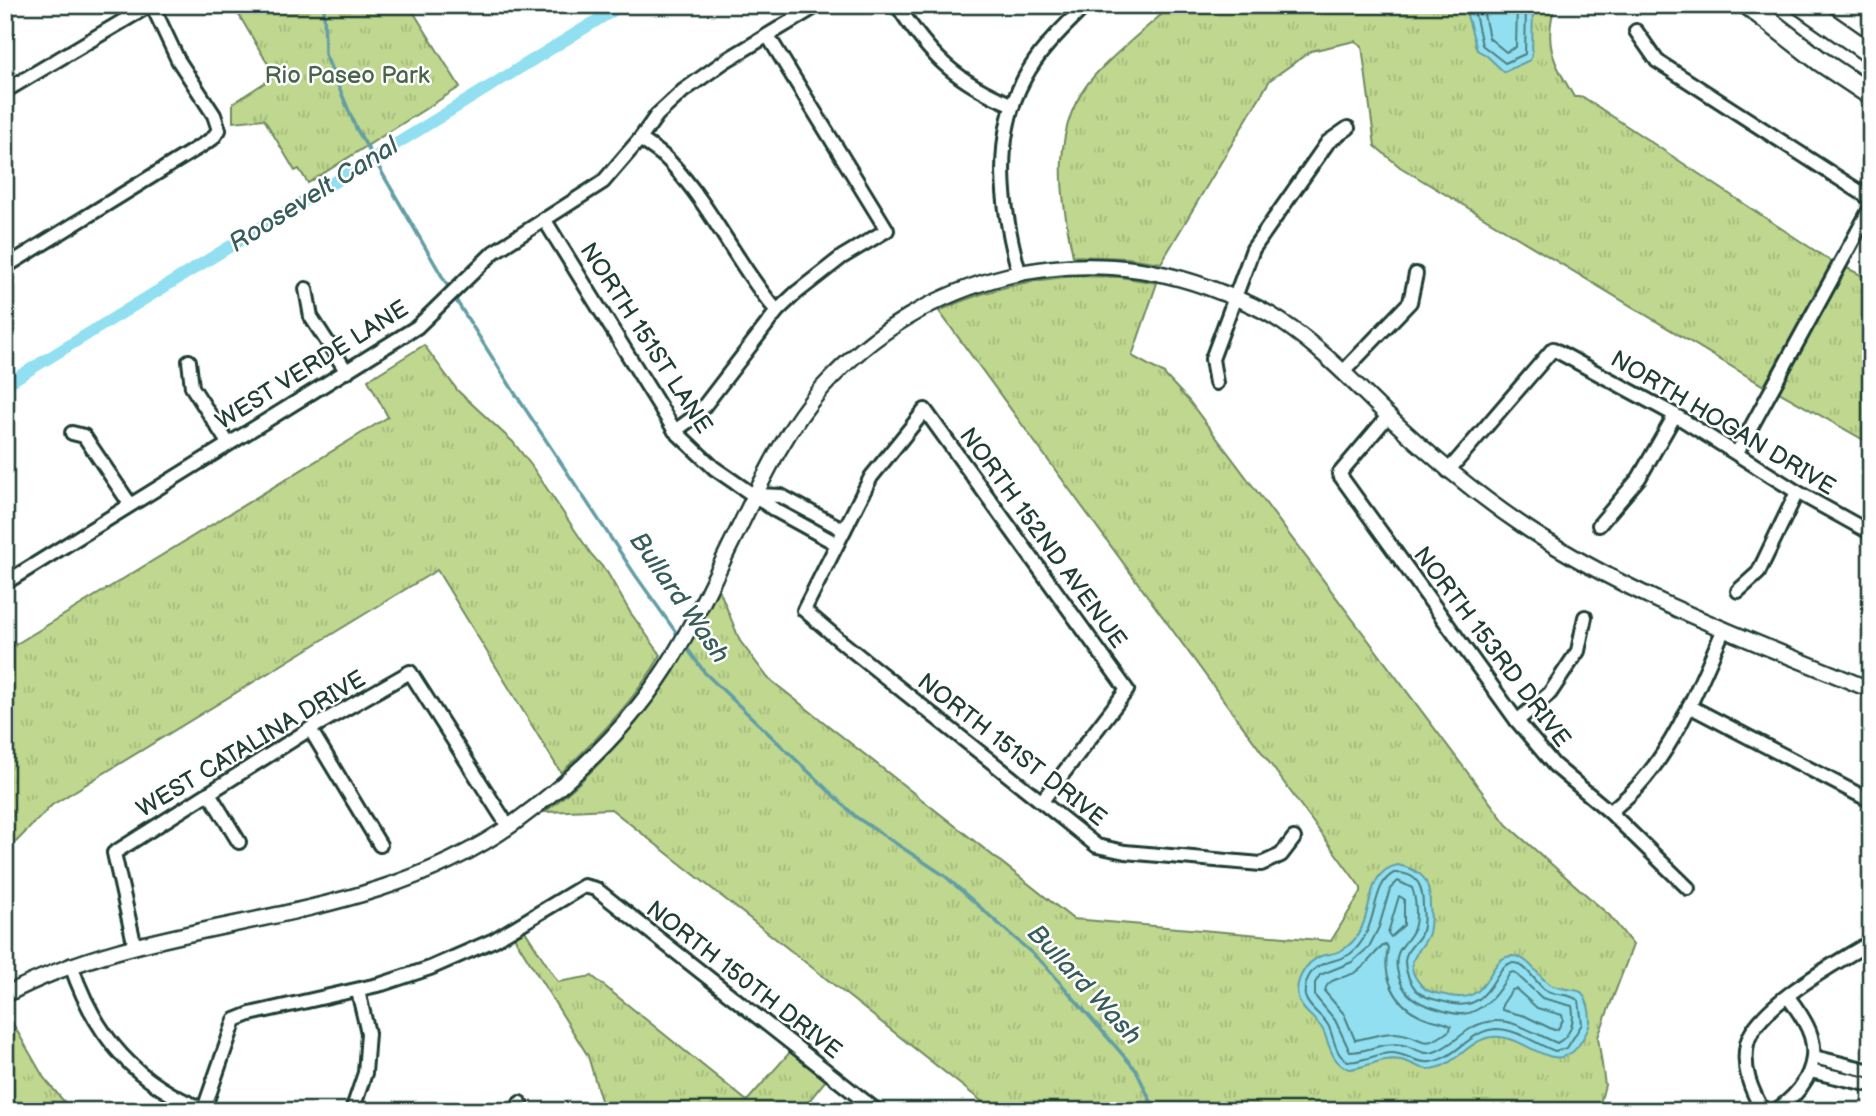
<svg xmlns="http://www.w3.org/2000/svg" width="1876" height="1116" viewBox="0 0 1876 1116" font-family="'Balsamiq Sans',sans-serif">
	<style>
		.grass { fill: url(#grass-tufts); stroke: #6f8a61; stroke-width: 2 }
		.water { fill: #91dff0; stroke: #639ea5; stroke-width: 2 }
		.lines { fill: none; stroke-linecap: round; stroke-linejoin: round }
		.shore { stroke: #4d7e7f; stroke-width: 2 }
		.stream { stroke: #639ea5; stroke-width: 3.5 }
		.canal { stroke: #91dff0; stroke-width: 12 }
		.minor-casing { stroke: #1f3d34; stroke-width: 18 }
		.tertiary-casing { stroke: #1f3d34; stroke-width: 19 }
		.primary-casing { stroke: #1f3d34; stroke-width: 24 }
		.minor { stroke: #fff; stroke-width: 12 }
		.tertiary { stroke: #fff; stroke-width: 14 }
		.primary { stroke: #fff; stroke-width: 19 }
		.labels { text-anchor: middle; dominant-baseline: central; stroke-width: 5; stroke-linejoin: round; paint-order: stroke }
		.park-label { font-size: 24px; fill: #47644a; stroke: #fff }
		.street-label { font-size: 24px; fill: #1f3d34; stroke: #fff }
		.water-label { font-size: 26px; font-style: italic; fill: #365d5a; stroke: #fff }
	</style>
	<defs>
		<pattern id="grass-tufts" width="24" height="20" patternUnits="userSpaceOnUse" patternTransform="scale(1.75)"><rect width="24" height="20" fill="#bfd78e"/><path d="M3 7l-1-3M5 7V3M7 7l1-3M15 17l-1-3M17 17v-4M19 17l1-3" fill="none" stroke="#a4b97b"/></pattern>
	</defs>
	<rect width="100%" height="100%" fill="#fff"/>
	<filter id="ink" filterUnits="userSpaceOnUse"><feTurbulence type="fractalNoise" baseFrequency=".0143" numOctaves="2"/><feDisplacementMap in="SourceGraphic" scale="14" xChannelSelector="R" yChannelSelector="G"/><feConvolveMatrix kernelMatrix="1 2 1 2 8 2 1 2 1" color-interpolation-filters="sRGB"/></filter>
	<g filter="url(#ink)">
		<g class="grass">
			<polygon points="233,5 409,5 460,87 308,183 299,169 295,171 264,119 233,122 233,103 275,76"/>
			<path d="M1172 5H1555C1543 46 1554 62 1574 97H1583L1832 262 1764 386 1400 167 1375 146 1362 46 1355 41 1311 51 1270 80 1161 263 1128 258 1073 256C1060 196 1049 125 1095 75 1118 50 1147 28 1172 5Z"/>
			<polygon points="1847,268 1871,280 1871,444 1779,392"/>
			<path d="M1075 276 1120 277 1157 283 1132 356 1163 373 1189 401 1507 825 1610 916 1633 945 1598 1037 1605 1085 1598 1111H994L611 809 545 812C627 747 671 681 719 589L740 641 768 678 1073 919 1331 941 1361 892V888L939 311C982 290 1027 280 1075 276Z"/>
			<path d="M424 345 458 391 513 442 531 465 591 554 607 572 630 612 661 655C635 700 599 738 561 773L437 570 52 805 5 853V651L388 417 368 380Z"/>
			<polygon points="525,931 558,982 592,976 747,1101 790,1052 826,1080 801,1111 670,1111 649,1106 649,1111 604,1111 588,1056 514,937"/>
			<polygon points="5,1010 44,1078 72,1111 5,1111"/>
		</g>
		<g class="water">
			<polygon points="1467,5 1533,5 1532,55 1530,60 1504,72 1486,55 1477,50 1467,15"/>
			<path d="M1398 865C1424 871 1430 880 1430 906 1431 915 1431 924 1429 933 1423 952 1399 960 1421 985 1428 993 1436 993 1445 995 1494 1008 1484 957 1512 956 1529 956 1537 976 1549 984 1558 990 1571 988 1581 992 1588 1000 1590 1011 1590 1022 1589 1030 1583 1039 1578 1046 1554 1078 1523 1032 1492 1037 1471 1039 1457 1063 1436 1068 1421 1072 1415 1063 1401 1060 1383 1056 1366 1068 1349 1069 1331 1063 1330 1045 1323 1030 1317 1019 1304 1013 1299 1001 1293 984 1304 963 1321 956 1328 954 1335 954 1342 950 1349 946 1356 939 1360 931 1373 909 1366 871 1398 865Z"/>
		</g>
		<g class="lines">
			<g class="shore">
				<polyline points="1473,5 1482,45 1505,63 1525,54 1526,5"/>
				<polyline points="1482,5 1489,38 1506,52 1516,47 1517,5"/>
				<path d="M1394 873C1419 872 1423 887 1423 908 1424 916 1424 926 1421 934 1416 944 1406 948 1405 961 1405 971 1410 983 1416 990 1425 999 1435 999 1445 1002 1493 1017 1492 964 1512 963 1525 962 1535 982 1544 989 1555 997 1569 992 1579 1001L1582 1024 1567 1048 1555 1051C1535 1044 1518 1029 1496 1029 1470 1030 1456 1059 1430 1062 1416 1064 1405 1052 1390 1053 1379 1053 1356 1064 1348 1061 1335 1057 1334 1036 1328 1025 1322 1015 1308 1008 1305 996 1304 990 1306 981 1309 976 1318 960 1336 963 1350 954 1380 932 1369 885 1394 873Z"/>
				<path d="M1398 881 1412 888C1416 898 1418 920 1413 931 1405 946 1394 949 1397 969 1401 996 1418 1004 1441 1010 1454 1014 1465 1017 1478 1009 1494 1000 1500 988 1510 973L1514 972 1542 998 1572 1006C1575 1021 1571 1036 1557 1043 1528 1031 1501 1009 1470 1029 1459 1036 1447 1048 1434 1052 1422 1056 1414 1047 1403 1045 1384 1041 1367 1052 1350 1052L1335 1020 1315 996V983L1320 975 1352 962 1369 947 1379 927 1390 889Z"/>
				<polygon points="1399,896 1404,899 1404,925 1391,937 1388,933"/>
				<path d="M1386 944 1388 948C1382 974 1393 1003 1419 1015 1429 1021 1441 1020 1451 1026L1450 1030C1419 1054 1425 1034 1394 1033 1381 1033 1368 1038 1355 1040L1344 1014 1325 992C1326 977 1345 979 1356 972 1368 965 1375 950 1386 944Z"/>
				<polygon points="1516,989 1537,1008 1562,1015 1563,1020 1558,1029 1554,1030 1525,1016 1502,1010 1502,1005 1512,990"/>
			</g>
			<g class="stream">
				<polyline points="324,5 325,54 356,128 450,290"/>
				<polyline points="454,297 516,395 636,576 680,638"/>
				<polyline points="684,644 705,673 856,817 945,876 1044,964 1136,1070 1151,1102"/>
			</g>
			<polyline class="canal" points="5,385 622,5"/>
			<g class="minor-casing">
				<g id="minor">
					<path d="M897 5C930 56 956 82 1013 105"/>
					<polyline points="1636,31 1657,61 1871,199"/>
					<polyline points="5,91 150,5"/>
					<path d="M640 139C650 146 662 153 670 162 712 207 737 265 777 311"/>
					<polyline points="544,219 675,431 714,468 775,510 837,544"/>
					<polyline points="5,267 212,139 219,130 214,115 178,60 152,5"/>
					<path d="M1019 272C1002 210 992 138 1024 79 1039 50 1064 27 1086 5"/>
					<polyline points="306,289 311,317 347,372"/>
					<polyline points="189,361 192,387 228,443"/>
					<polyline points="1343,372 1410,302 1416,274"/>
					<polyline points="1216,383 1212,359 1253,249 1328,142 1348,128"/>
					<polyline points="1388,416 1339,474 1517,721 1554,765 1610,812 1688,888"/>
					<polyline points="675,431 698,414 777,311 796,293 842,257 887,230 768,36"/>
					<polyline points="72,433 84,436 130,504"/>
					<polyline points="1737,453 1871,207"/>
					<polyline points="1448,471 1553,349 1675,415 1797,492 1871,533"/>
					<polyline points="756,495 781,496 844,530"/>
					<polyline points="1599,525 1639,478 1675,415"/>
					<polyline points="5,583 417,327 494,252 603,182 640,139 657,115 683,91 725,61 818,5"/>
					<polyline points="1738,591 1758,573 1797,492"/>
					<polyline points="1689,706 1871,801"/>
					<polyline points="1517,721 1550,693 1578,651 1585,617"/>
					<polyline points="310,729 380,845"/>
					<polyline points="209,793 239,842"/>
					<polyline points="1042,801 1127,690 925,410 871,477 804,610 844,644 1097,846 1125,852 1261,864 1281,855 1294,838"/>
					<path d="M1610 812C1619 804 1629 796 1638 786 1678 742 1700 682 1724 629"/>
					<polyline points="135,947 114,853 310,729 410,672 508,826"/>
					<path d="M71 965C95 1036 136 1085 208 1111"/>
					<polyline points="1814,1057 1871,1071"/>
					<polyline points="1810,1071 1871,1085"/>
					<polyline points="520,1103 524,1111"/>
					<polyline points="204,1109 235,1020 250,1014 382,984 430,968 494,940 584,886 596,889 877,1111"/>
					<polyline points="352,1111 365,1073 368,1033 358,991"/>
					<path d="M1763 1111C1751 1090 1742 1069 1747 1044 1755 1007 1839 961 1871 942"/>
					<path d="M1775 1111C1789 1102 1798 1093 1806 1079 1823 1047 1808 1023 1788 997"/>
				</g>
			</g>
			<g class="tertiary-casing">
				<path id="tertiary" d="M5 995C167 909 358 934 514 823 573 780 626 730 666 668 691 629 710 587 730 546 757 492 782 433 823 387 924 275 1079 235 1220 292 1242 300 1263 309 1282 322 1321 348 1352 381 1385 413 1430 456 1477 495 1528 529 1634 599 1755 641 1871 690"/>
			</g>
			<g class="primary-casing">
				<g id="primary">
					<polyline points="1748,5 1820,61 1871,95"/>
					<polyline points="1801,5 1871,54"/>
				</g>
			</g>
			<use href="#minor" class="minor"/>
			<use href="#tertiary" class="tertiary"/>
			<use href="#primary" class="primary"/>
		</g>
	</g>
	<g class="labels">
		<g class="park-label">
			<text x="347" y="75">Rio Paseo Park</text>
		</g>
		<g class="street-label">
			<text transform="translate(646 338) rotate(57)">NORTH 151ST LANE</text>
			<text transform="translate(312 365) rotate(-32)">WEST VERDE LANE</text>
			<text transform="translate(1723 423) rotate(31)">NORTH HOGAN DRIVE</text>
			<text transform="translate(1043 538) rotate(54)">NORTH 152ND AVENUE</text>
			<text transform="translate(1492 647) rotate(53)">NORTH 153RD DRIVE</text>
			<text transform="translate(251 744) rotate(-31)">WEST CATALINA DRIVE</text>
			<text transform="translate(1012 750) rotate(38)">NORTH 151ST DRIVE</text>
			<text transform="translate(744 980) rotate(38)">NORTH 150TH DRIVE</text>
		</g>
		<g class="water-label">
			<text transform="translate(314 195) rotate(-32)">Roosevelt Canal</text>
			<text transform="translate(679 598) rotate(55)">Bullard Wash</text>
			<text transform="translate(1084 985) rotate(47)">Bullard Wash</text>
		</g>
	</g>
	<rect width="1876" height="1116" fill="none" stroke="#fff" stroke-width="28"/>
	<rect x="14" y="14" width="1848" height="1088" fill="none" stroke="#1f3d34" stroke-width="2.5" filter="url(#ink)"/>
</svg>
